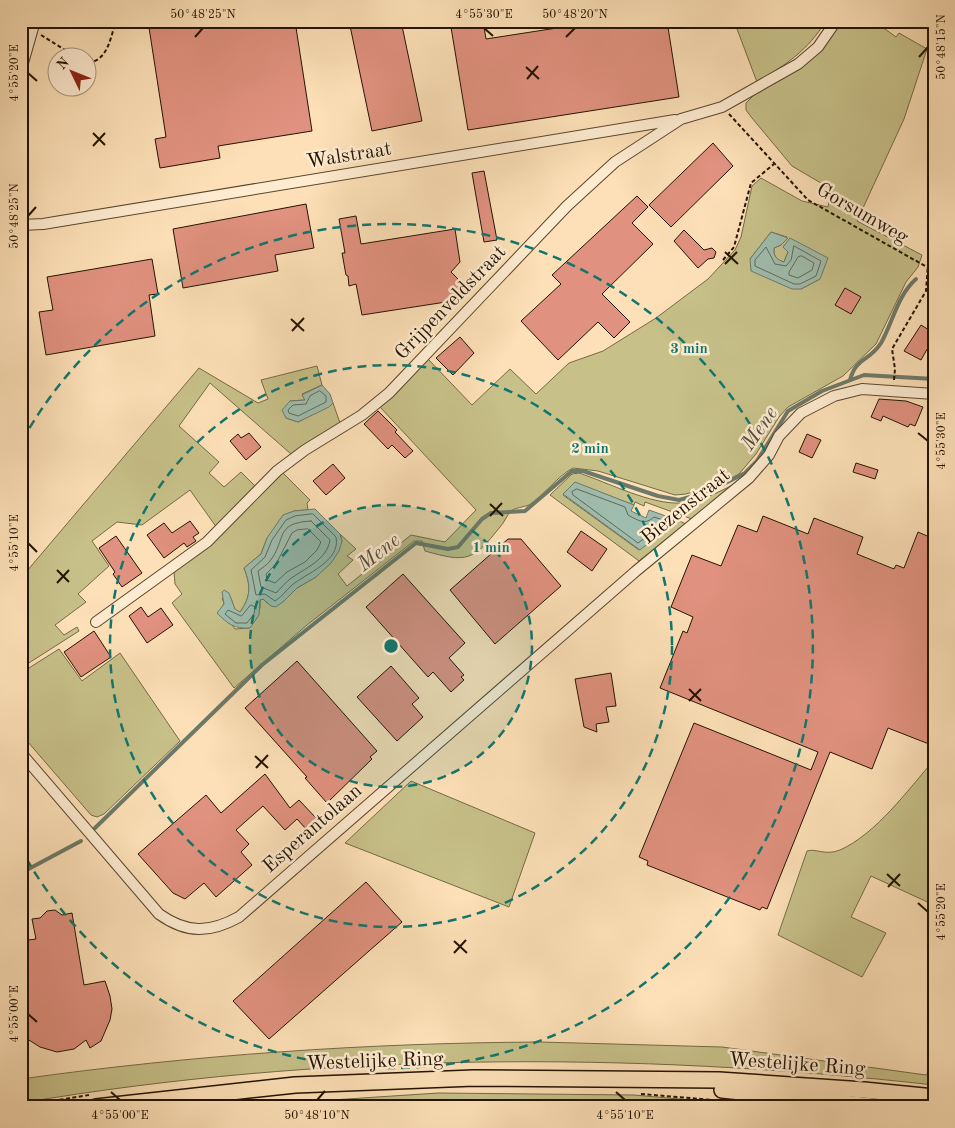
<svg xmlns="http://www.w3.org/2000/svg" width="955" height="1128" viewBox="0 0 955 1128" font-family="'Old Standard TT',serif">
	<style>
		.green { fill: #c7c089; stroke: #756a45; fill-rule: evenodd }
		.water { fill: #9fbdae; stroke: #6d7969 }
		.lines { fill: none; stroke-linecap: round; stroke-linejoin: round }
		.shore { stroke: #616858; stroke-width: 1 }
		.stream { stroke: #6d7969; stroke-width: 4 }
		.building { fill: #e0917f; stroke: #231301 }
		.minor-casing { stroke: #5a462e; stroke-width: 12 }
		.primary-casing { stroke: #231301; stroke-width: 18 }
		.path { stroke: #231301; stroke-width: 2; stroke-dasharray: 4 2.5; stroke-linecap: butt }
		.minor { stroke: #feebd0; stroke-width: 10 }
		.primary { stroke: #fde0b7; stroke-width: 15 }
		.ticks { fill: none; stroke: #231301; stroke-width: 2 }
		.ring { fill: none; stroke: #0f766e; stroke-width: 2.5; stroke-dasharray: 9 6 }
		.labels { text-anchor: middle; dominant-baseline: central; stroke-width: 5; stroke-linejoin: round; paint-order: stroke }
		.street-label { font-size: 20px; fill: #231301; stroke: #feebd0 }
		.water-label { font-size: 21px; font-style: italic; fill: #4e4e3e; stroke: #feebd0 }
		.centre { fill: #0f766e; stroke: #feebd0; stroke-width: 2.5 }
		.ring-label { font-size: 15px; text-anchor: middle; font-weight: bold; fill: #0f766e; stroke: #feebd0; stroke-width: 5; stroke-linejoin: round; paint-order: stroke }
		.neatline { fill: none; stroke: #231301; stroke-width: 2 }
		.ticks-label { font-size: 12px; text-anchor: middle; fill: #231301 }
	</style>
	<rect width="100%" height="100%" fill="#fde0b7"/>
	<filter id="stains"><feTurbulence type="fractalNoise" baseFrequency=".004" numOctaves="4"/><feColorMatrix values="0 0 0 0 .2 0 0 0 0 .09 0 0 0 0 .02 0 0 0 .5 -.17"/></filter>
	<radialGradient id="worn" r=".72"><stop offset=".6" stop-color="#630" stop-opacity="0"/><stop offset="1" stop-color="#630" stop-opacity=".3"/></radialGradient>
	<g class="green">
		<path d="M734 21H826C807 51 787 64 757 82Z"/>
		<path d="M841 21H874L896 37 899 33 927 49 904 119 857 221 922 255 918 267 906 282 876 344 843 376 788 407 779 417 756 454 739 474 724 482 686 494 675 495 598 471 573 468C556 477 545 495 529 505 524 507 514 508 511 511 507 515 504 523 500 527 473 561 467 563 425 551L422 541H414L307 625 234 688 172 603 182 594 175 584 174 572 210 544 283 473 310 500 307 503 308 510 294 511 267 538 261 554 244 568C251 586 251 597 240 612L235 610 231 598H222L224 603 221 610 235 629 249 628 260 608V600L263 599 267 603 284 601 297 588 316 577 342 541 340 534 356 549 347 556 353 560 338 574 347 586 411 535 445 542 476 510 380 407 428 359 472 405 510 369 536 394 569 363 603 351 656 318 708 279 735 250 741 237 752 186 761 178 802 201 828 207 831 189 792 166 752 118 746 110V103L755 94 816 55ZM771 232 787 237 781 245 774 248C773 256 777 260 784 262L788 252 820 279 801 289 750 259Z"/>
		<polygon points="317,366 322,385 302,394 305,400 290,401 286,418 298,422 333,403 340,423 291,454 210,383 179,426 219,462 209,473 224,487 241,472 256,487 217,528 190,490 142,525 117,522 92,541 109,566 78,594 86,602 55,625 64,635 77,627 79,631 21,668 21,578 199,368 258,403 268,399 261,380"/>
		<path d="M579 473C609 483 651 505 682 503 701 502 720 491 737 483L692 519 645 502 644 506 635 502 634 505 574 483 563 495 639 550 677 520 686 524 639 561 550 495 572 474Z"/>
		<polygon points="59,649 82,681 120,653 180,741 104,814 97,817 91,815 21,734 21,673"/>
		<path d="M934 760V905L871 876 851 917 886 933 862 977 778 935 807 851C816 848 825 856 840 850 876 834 908 790 934 760Z"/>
		<polygon points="411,781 535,833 509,907 345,843"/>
		<path d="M540 1042 722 1047 926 1075 934 1064V1085C631 1051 322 1052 21 1103V1079C193 1055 367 1043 540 1042Z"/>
		<polygon points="438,1093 634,1095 713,1102 712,1107 599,1101 511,1100 422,1100 226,1107"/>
	</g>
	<g class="water">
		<path d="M771 232 788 238 781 245 774 248C773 256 777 260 784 262L788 252 783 247 790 238 828 258 820 279 801 289H792L751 271 750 259Z"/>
		<polygon points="322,385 330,394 333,403 329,407 298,422 286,418 282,410 290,401 305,400 302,395"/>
		<polygon points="575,482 634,505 631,511 646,518 649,510 677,520 640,550 563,494"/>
		<path d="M315 509 340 534 342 541 339 551 331 563 316 577 297 588 284 601 276 607 271 606 263 599 260 600 259 615 250 628C234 629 228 624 217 613L224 604 222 592 224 590 229 593 235 609 240 612C251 597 251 585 244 568L261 554 267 538 283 515 294 511Z"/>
	</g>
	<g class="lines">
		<g class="shore">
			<polygon points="794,246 821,261 816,276 800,284 794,284 755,266 755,260 766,247 775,264 786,266 791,260"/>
			<polygon points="802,256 814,263 812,270 798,278 789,275 789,272 798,257"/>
			<polygon points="320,391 326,396 326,402 298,416 289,413 288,410 293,405 306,404 310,396"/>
			<path d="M577 489 625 507 628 515C639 521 645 525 654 517L663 520 664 524 638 543 573 495 572 492Z"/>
			<path d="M313 514 336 537C341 561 307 573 292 585 286 590 282 597 275 601L265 594 256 595 251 570 265 557 272 540 286 520 295 516Z"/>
			<path d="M311 521 330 540C327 560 305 568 290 579 285 583 281 588 276 593L261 587 258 571C262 568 267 565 270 561 287 539 274 523 311 521Z"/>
			<polygon points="308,529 321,542 317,550 305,562 287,572 275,583 267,580 266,574 276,564 292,533 297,530"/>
			<polygon points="251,605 255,607 254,614 247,623 236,623 225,614 228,610 241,616"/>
		</g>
		<g class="stream">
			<path d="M850 380C856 357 870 361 881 343 893 322 897 296 916 279"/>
			<polyline points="95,828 262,665 416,543 448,549 458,547 482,519 491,513 525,511 572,471 583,471 658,496 679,500 708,492 745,473 757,461 788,411 822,391 864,375 934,379"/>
			<polyline points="21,873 81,841"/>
		</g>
	</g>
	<g class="building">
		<polygon points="148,21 295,21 312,131 218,146 220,158 160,168 155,139 166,137"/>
		<polygon points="349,21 401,21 422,121 372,131"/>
		<polygon points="450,21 483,21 486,39 602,21 667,21 679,97 468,130"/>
		<polygon points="713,143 733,166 671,227 649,205"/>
		<polygon points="484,171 497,240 484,242 472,173"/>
		<polygon points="637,196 648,207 632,223 653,244 602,294 630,322 614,338 598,322 558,360 521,321 561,284 552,275"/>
		<polygon points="306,204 314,248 275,255 278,271 183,288 173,229"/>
		<polygon points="356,216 361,244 455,229 460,262 451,272 464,285 446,302 362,315 356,284 349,286 348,276 346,275 342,253 345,253 339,219"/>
		<polygon points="684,230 704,250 712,248 716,252 714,258 708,259 698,268 674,241"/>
		<polygon points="152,259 158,294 149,295 155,336 46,355 39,312 53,310 47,277"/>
		<polygon points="845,288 861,297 851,314 835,305"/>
		<polygon points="921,325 934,333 934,337 921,360 904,351"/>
		<polygon points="460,337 474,353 453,375 436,358"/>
		<polygon points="879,399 906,401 923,407 915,426 910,424 908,427 883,416 881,421 871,417"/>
		<polygon points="378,411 397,430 395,432 413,451 405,458 392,445 388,449 364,424"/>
		<polygon points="249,433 261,447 246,460 230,441 238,434 241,438"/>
		<polygon points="807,434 821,440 812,458 799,452"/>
		<polygon points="856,463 878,470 875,479 853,472"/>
		<polygon points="333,464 345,478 326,495 313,481"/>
		<polygon points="763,516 808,534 814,518 863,537 857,554 894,569 896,565 904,568 918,532 934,539 934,732 929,744 888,728 872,769 830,752 767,909 762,907 760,910 647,865 648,861 639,857 694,723 811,770 818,752 660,688 683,631 687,633 693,617 671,607 692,555 721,566 738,525 757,532"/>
		<polygon points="190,521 199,533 193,537 196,541 187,547 184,543 164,558 147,535 164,523 172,533"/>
		<polygon points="581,531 607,549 592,571 567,552"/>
		<polygon points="116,536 142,573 122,587 113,574 115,572 99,548"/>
		<polygon points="508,539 521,539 561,586 495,644 450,590"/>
		<polygon points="403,574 465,643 449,658 464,675 461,677 464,680 451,692 433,672 428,677 366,607"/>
		<polygon points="141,607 148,617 161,608 173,625 147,643 129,616"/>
		<polygon points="94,631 111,657 81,677 64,652"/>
		<polygon points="297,661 377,751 370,757 372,759 327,803 305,778 307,777 245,708"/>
		<polygon points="391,666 419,698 412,704 423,717 397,741 357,697"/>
		<polygon points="611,673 616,706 606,707 609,722 596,724 597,732 584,727 575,679"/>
		<polygon points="265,774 290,808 299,800 317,819 306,829 297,819 285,830 263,806 236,830 249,844 241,852 252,865 216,897 204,883 185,899 173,893 138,854 206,795 221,813"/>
		<polygon points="366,882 402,922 269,1039 233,1001"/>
		<polygon points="55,910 62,915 72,913 84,985 105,981 110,996 112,1009 110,1020 101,1041 90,1048 86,1040 74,1049 57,1052 40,1047 21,1035 21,941 36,939 32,919 40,918 47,911"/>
	</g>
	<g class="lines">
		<g class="minor-casing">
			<g id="minor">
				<polyline points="21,70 35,21"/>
				<polyline points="21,225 43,224 675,120"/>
				<polyline points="96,622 207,542 277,471 305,450 362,415 389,393 567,206 615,162 681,119 722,107 798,64 818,47 836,21"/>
				<path d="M21 753 159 914C187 934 210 933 239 917L636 571 749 478 769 455 779 436 801 413 834 396 862 389 934 394"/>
			</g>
		</g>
		<g class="primary-casing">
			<g id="primary">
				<polyline points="722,1090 881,1107"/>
				<polyline points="96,1107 295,1085 474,1078 719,1080 864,1090 934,1097"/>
			</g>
		</g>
		<g class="path">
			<polyline points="41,35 78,58"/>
			<path d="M88 63C108 60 110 39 116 21"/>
			<polyline points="729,114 808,200 934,271"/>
			<polyline points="723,260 734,247 751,183 774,164"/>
			<polyline points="894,380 895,369 892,349 926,291 929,250 934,238"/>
			<polyline points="641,1094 713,1100"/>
			<polyline points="21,1106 89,1095"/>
		</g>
		<use href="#minor" class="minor"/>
		<use href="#primary" class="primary"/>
	</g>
	<path class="ticks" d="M484 28 493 36M195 37 203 28M566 37 575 28M919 57 928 47M526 67 539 79M28 73 37 81M527 79 538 66M93 133 105 145M93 146 105 133M28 216 36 207M725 252 738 264M725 264 737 252M291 319 304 331M292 331 304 318M918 433 928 441M490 504 503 516M490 516 502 503M28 543 37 552M57 570 69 582M57 583 69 570M689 689 701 701M689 701 701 689M255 756 268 768M256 768 268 755M887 874 900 886M888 887 900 874M918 903 928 912M454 941 467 953M454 953 466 940M28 1014 37 1022M111 1092 120 1100M616 1092 625 1100M317 1100 325 1091"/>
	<circle cx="391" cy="646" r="141" fill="#0f766e" fill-opacity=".12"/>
	<g class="ring">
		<circle cx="391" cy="646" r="141"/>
		<circle cx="391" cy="646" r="281"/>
		<path d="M22 441A422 422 0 1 1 22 851"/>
	</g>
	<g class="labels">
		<g class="street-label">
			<text transform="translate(349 156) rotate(-9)">Walstraat</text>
			<text transform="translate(862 214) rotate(30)">Gorsumweg</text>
			<text transform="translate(451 303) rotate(-46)">Grijpenveldstraat</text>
			<text transform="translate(686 507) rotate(-39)">Biezenstraat</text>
			<text transform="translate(313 829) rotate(-41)">Esperantolaan</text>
			<text transform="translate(375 1062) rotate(-2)">Westelijke Ring</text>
			<text transform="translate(797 1065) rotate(4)">Westelijke Ring</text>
		</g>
		<g class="water-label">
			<text transform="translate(760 429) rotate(-55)">Mene</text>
			<text transform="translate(379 553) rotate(-38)">Mene</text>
		</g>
	</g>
	<circle cx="391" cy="646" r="8" class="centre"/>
	<g class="ring-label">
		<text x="689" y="353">3 min</text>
		<text x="590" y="453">2 min</text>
		<text x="491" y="552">1 min</text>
	</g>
	<rect width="955" height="1128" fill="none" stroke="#fde0b7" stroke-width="55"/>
	<g transform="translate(72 72) rotate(313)"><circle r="24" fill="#feebd0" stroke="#a6957d"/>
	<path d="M0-4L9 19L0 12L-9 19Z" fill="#8f2418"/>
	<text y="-8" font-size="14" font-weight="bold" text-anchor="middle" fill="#231301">N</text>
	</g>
	<rect x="28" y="28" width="900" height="1072" class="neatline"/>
	<g class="ticks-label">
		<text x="203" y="18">50°48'25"N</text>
		<text x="484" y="18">4°55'30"E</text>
		<text x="575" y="18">50°48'20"N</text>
		<text transform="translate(941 47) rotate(-90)" y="4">50°48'15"N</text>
		<text transform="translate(14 73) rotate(-90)" y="4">4°55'20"E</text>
		<text transform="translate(14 216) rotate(-90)" y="4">50°48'25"N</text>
		<text transform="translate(941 441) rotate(-90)" y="4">4°55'30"E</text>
		<text transform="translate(14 543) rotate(-90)" y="4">4°55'10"E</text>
		<text transform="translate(941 912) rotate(-90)" y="4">4°55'20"E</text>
		<text transform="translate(14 1014) rotate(-90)" y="4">4°55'00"E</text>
		<text x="120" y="1119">4°55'00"E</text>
		<text x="317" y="1119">50°48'10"N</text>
		<text x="625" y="1119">4°55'10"E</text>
	</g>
	<rect width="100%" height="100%" filter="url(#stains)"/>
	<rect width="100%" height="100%" fill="url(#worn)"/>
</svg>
